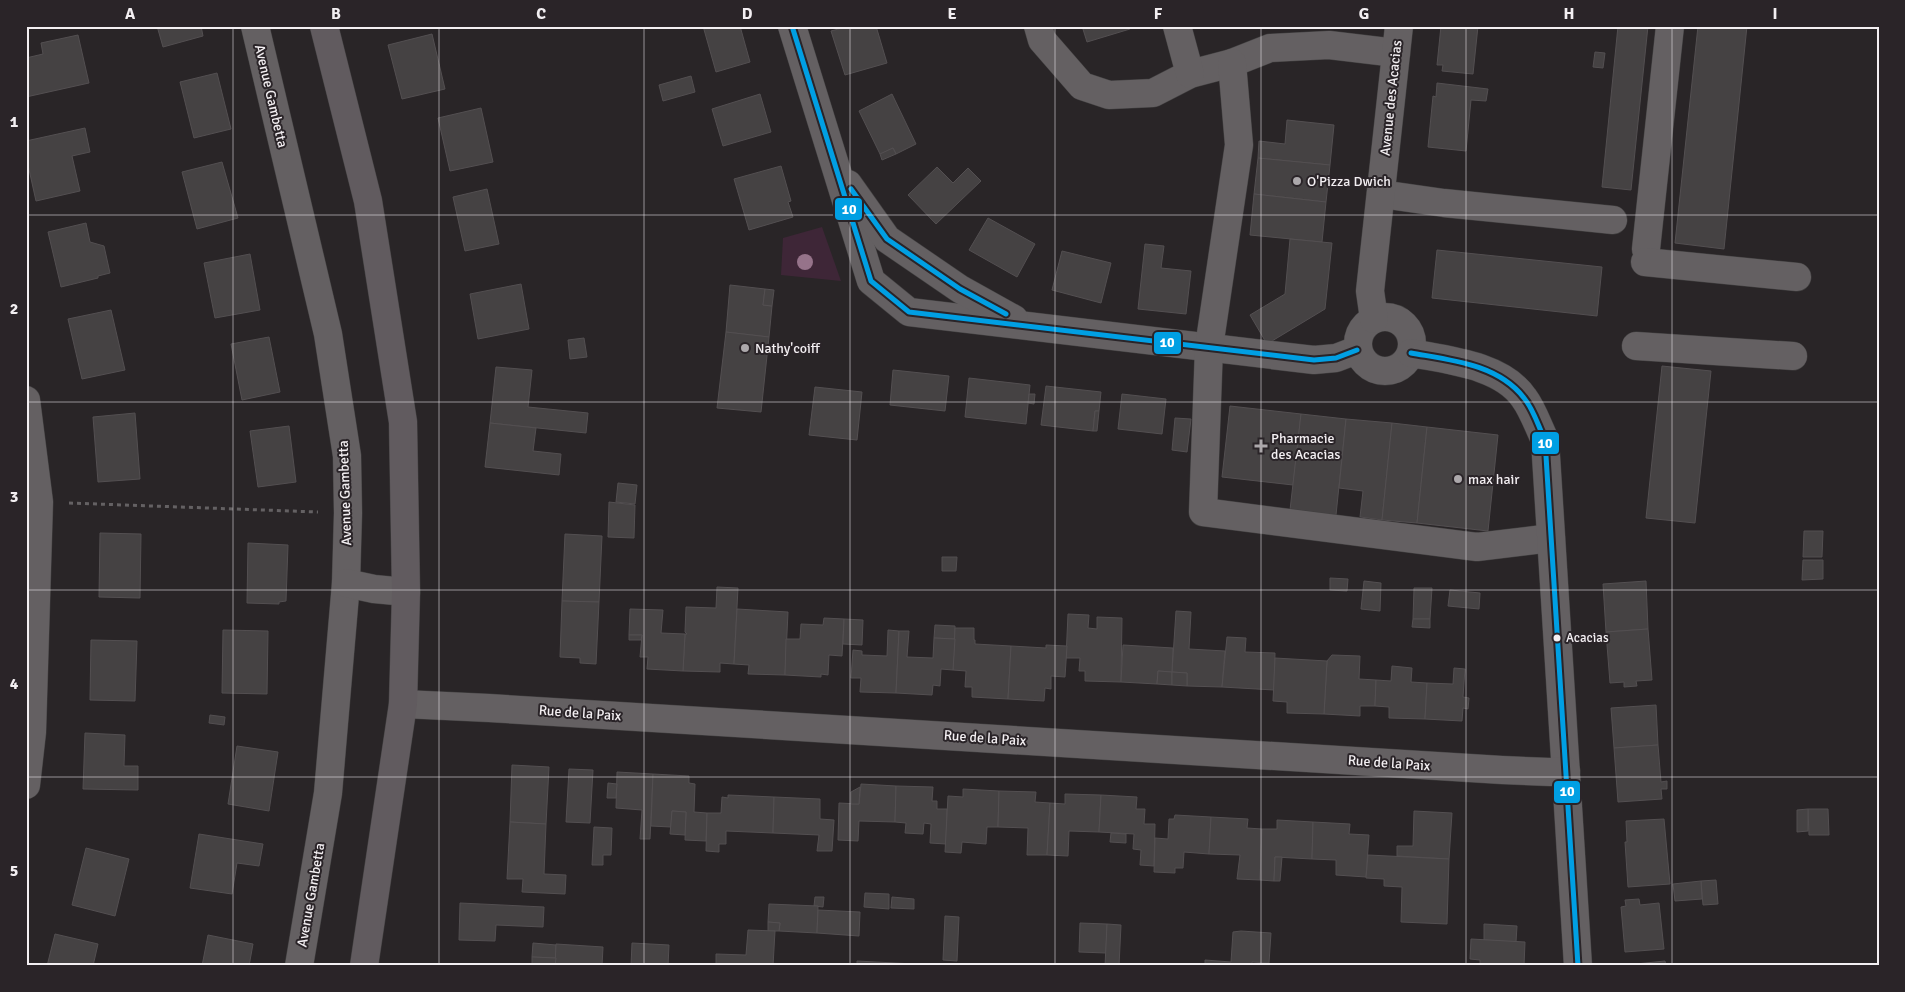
<svg xmlns="http://www.w3.org/2000/svg" width="1905" height="992" viewBox="0 0 1905 992" font-family="Signika,sans-serif">
	<style>
		.grass { fill: #3e2637 }
		.building { fill: #454243; stroke: #534f51 }
		.lines { fill: none; stroke-linecap: round; stroke-linejoin: round }
		.minor-casing { stroke: #424041; stroke-width: 29 }
		.major-casing { stroke: #424041; stroke-width: 29 }
		.path { stroke: #646163; stroke-width: 3; stroke-dasharray: 4 4; stroke-linecap: butt }
		.minor { stroke: #646062; stroke-width: 28 }
		.major { stroke: #615b5f; stroke-width: 28 }
		.bus-1-casing { stroke: #2a2428; stroke-width: 9 }
		.bus-1 { stroke: #009fe3; stroke-width: 5 }
		.tree { fill: #96738a }
		.grid { fill: none; stroke: #f3eff2; stroke-width: 1; stroke-opacity: 0.55 }
		.poi-dot { fill: #aca8ab; stroke: #2a2428; stroke-width: 2 }
		.bus-dot { fill: #f3eff2; stroke: #2a2428; stroke-width: 2 }
		.labels { text-anchor: middle; dominant-baseline: central; stroke-width: 4; stroke-linejoin: round; paint-order: stroke }
		.bus-label { font-size: 13px; fill: #f3eff2; stroke: #2a2428; text-anchor: start }
		.street-label { font-size: 14px; fill: #f3eff2; stroke: #2a2428 }
		.poi-label { font-size: 14px; fill: #f3eff2; stroke: #2a2428; text-anchor: start }
		.line-badge { stroke: #2a2428; stroke-width: 2 }
		.badge-label { font-size: 14px; text-anchor: middle; font-weight: bold; fill: #fff }
		.neatline { fill: none; stroke: #f3eff2; stroke-width: 2 }
		.grid-label { font-size: 16px; text-anchor: middle; font-weight: bold; fill: #f3eff2 }
	</style>
	<rect width="100%" height="100%" fill="#292527"/>
	<polygon class="grass" points="822,227 841,281 781,275 783,238"/>
	<g class="building">
		<polygon points="157,26 201,26 203,36 163,47"/>
		<polygon points="703,26 740,26 750,62 716,72"/>
		<polygon points="849,26 876,26 887,63 845,75 831,31"/>
		<polygon points="1082,26 1129,26 1130,29 1087,42"/>
		<polygon points="1441,26 1478,26 1473,74 1442,71 1443,65 1437,65"/>
		<polygon points="1618,26 1648,26 1631,190 1602,187"/>
		<polygon points="1698,26 1747,26 1724,249 1675,243"/>
		<polygon points="432,34 445,89 402,99 388,45"/>
		<polygon points="78,35 89,83 26,97 26,58 43,54 41,43"/>
		<polygon points="1595,52 1605,53 1603,68 1593,67"/>
		<polygon points="217,73 231,129 194,138 180,82"/>
		<polygon points="691,76 695,92 663,101 659,85"/>
		<polygon points="1437,83 1488,89 1486,101 1471,100 1466,151 1428,147 1433,96 1436,97"/>
		<polygon points="760,94 771,132 723,146 712,109"/>
		<polygon points="892,94 916,144 896,154 893,148 880,154 859,111"/>
		<polygon points="481,108 493,162 450,171 438,118"/>
		<polygon points="1287,120 1334,125 1330,165 1258,158 1259,141 1285,144"/>
		<polygon points="85,128 90,152 72,156 80,191 36,201 26,156 26,141"/>
		<polygon points="893,148 896,154 882,160 880,154"/>
		<polygon points="1258,158 1330,165 1326,202 1254,194"/>
		<polygon points="222,162 238,218 197,229 182,172"/>
		<polygon points="781,166 791,201 788,202 793,217 749,230 734,179"/>
		<polygon points="937,167 953,183 968,168 981,181 936,224 908,195"/>
		<polygon points="487,189 499,244 465,251 453,197"/>
		<polygon points="1254,194 1326,202 1322,242 1250,235"/>
		<polygon points="988,218 1035,244 1017,277 969,250"/>
		<polygon points="86,223 90,242 104,246 110,273 98,276 98,278 61,287 48,232"/>
		<polygon points="1290,239 1332,243 1325,309 1267,344 1250,315 1285,294"/>
		<polygon points="1145,244 1164,246 1161,268 1191,271 1186,314 1138,309"/>
		<polygon points="1437,250 1602,267 1597,316 1432,298"/>
		<polygon points="1062,251 1111,263 1101,303 1052,290"/>
		<polygon points="250,254 260,310 215,318 204,263"/>
		<polygon points="521,284 529,329 478,339 470,294"/>
		<polygon points="730,285 765,289 763,305 772,306 769,337 726,332"/>
		<polygon points="765,289 774,290 772,306 763,305"/>
		<polygon points="111,310 125,370 82,379 68,319"/>
		<polygon points="726,332 769,337 761,412 717,408"/>
		<polygon points="269,337 280,392 242,400 231,344"/>
		<polygon points="584,338 587,357 570,359 568,340"/>
		<polygon points="1662,366 1711,371 1695,523 1646,518"/>
		<polygon points="496,367 532,370 528,407 588,413 586,433 490,423"/>
		<polygon points="893,370 949,376 945,411 890,405"/>
		<polygon points="969,378 1030,385 1026,424 965,417"/>
		<polygon points="1046,386 1101,392 1099,411 1095,411 1093,431 1041,425"/>
		<polygon points="815,387 862,392 857,440 809,435"/>
		<polygon points="1029,394 1035,394 1034,404 1028,403"/>
		<polygon points="1122,394 1166,399 1162,434 1118,429"/>
		<polygon points="1230,406 1301,414 1293,485 1222,477"/>
		<polygon points="1095,411 1099,411 1097,431 1093,431"/>
		<polygon points="135,413 140,479 98,482 93,417"/>
		<polygon points="1301,414 1346,419 1336,515 1290,510"/>
		<polygon points="1175,418 1191,419 1187,452 1172,450"/>
		<polygon points="1346,419 1392,423 1382,520 1360,517 1363,491 1339,488"/>
		<polygon points="490,423 536,428 533,451 561,454 559,475 485,467"/>
		<polygon points="1392,423 1427,427 1417,523 1382,520"/>
		<polygon points="289,426 296,482 258,487 250,431"/>
		<polygon points="1427,427 1498,435 1488,531 1417,523"/>
		<polygon points="618,483 637,485 635,504 616,502"/>
		<polygon points="609,502 635,505 634,538 608,537"/>
		<polygon points="1804,531 1823,531 1822,557 1803,557"/>
		<polygon points="100,533 141,534 140,598 99,597"/>
		<polygon points="565,534 602,536 599,602 562,601"/>
		<polygon points="248,543 288,545 286,601 279,602 279,604 247,603"/>
		<polygon points="942,557 957,557 956,571 942,571"/>
		<polygon points="1803,560 1823,560 1823,579 1802,580"/>
		<polygon points="1330,578 1348,579 1347,591 1330,590"/>
		<polygon points="1364,581 1381,583 1380,611 1361,609"/>
		<polygon points="1646,581 1648,629 1606,632 1603,584"/>
		<polygon points="717,587 738,588 734,664 720,663 720,672 683,671 685,634 687,634 685,632 686,607 716,608"/>
		<polygon points="1414,588 1432,588 1430,619 1413,619"/>
		<polygon points="1450,590 1480,593 1479,609 1448,606"/>
		<polygon points="562,601 599,602 596,664 580,663 580,658 560,657"/>
		<polygon points="630,609 663,610 661,633 685,634 683,671 647,669 648,657 640,657 642,635 629,635"/>
		<polygon points="737,609 788,612 785,675 748,674 749,665 734,664"/>
		<polygon points="1176,611 1191,612 1189,649 1225,651 1222,687 1187,686 1187,673 1172,672"/>
		<polygon points="1068,614 1089,615 1088,628 1097,629 1097,617 1122,618 1121,682 1085,681 1085,671 1079,671 1080,658 1066,658"/>
		<polygon points="824,618 844,619 842,656 829,655 828,675 821,674 821,677 785,675 786,639 800,639 801,624 823,625"/>
		<polygon points="844,619 863,620 862,645 843,644"/>
		<polygon points="1413,619 1430,619 1430,628 1412,627"/>
		<polygon points="935,625 955,626 955,639 934,638"/>
		<polygon points="955,628 974,628 974,640 975,640 975,644 1011,646 1008,699 972,697 972,687 965,687 966,671 953,670"/>
		<polygon points="1648,629 1652,680 1636,681 1637,686 1624,687 1624,682 1610,683 1606,632"/>
		<polygon points="223,630 268,631 267,694 222,693"/>
		<polygon points="888,630 899,631 896,693 860,692 861,678 851,678 853,650 862,651 862,655 887,656"/>
		<polygon points="899,631 909,631 907,657 933,658 934,638 955,639 953,670 941,669 940,686 933,685 932,695 896,693"/>
		<polygon points="629,635 642,635 641,640 629,640"/>
		<polygon points="1227,637 1246,638 1245,652 1275,653 1274,690 1222,687"/>
		<polygon points="91,640 137,641 135,701 90,700"/>
		<polygon points="1046,645 1067,646 1065,677 1051,676 1051,689 1045,688 1044,701 1008,699 1011,646 1046,648"/>
		<polygon points="1123,645 1173,648 1172,672 1158,671 1157,684 1121,682"/>
		<polygon points="1332,655 1360,656 1359,679 1376,680 1375,706 1360,706 1360,716 1324,714 1327,661"/>
		<polygon points="1275,658 1327,661 1324,714 1287,713 1287,702 1273,701"/>
		<polygon points="1392,666 1412,668 1411,682 1427,683 1425,719 1389,718 1389,707 1375,706 1376,680 1391,681"/>
		<polygon points="1454,668 1465,669 1463,697 1469,698 1468,709 1463,708 1462,721 1425,719 1427,683 1453,684"/>
		<polygon points="1158,671 1172,672 1172,685 1157,684"/>
		<polygon points="1172,672 1187,673 1187,686 1172,685"/>
		<polygon points="1656,705 1658,745 1614,748 1611,708"/>
		<polygon points="210,715 225,717 224,725 209,723"/>
		<polygon points="85,733 125,735 124,766 138,766 138,790 83,789"/>
		<polygon points="1658,745 1661,782 1667,781 1667,789 1661,789 1662,799 1618,802 1614,748"/>
		<polygon points="237,746 278,752 269,811 228,804"/>
		<polygon points="512,765 549,767 546,824 510,822"/>
		<polygon points="569,769 593,770 590,823 566,822"/>
		<polygon points="617,772 653,774 650,839 640,839 642,810 616,808"/>
		<polygon points="653,774 689,776 689,783 695,784 694,812 707,813 706,841 685,840 686,812 672,811 671,827 651,826"/>
		<polygon points="608,783 617,784 616,798 607,798"/>
		<polygon points="861,784 896,786 895,822 859,821 858,841 838,840 839,803 859,804"/>
		<polygon points="896,786 933,787 932,801 937,801 937,809 947,809 946,844 930,843 931,824 924,823 923,834 905,833 906,823 895,822"/>
		<polygon points="860,787 859,804 851,804 851,792"/>
		<polygon points="963,789 999,791 998,827 987,827 986,844 962,842 961,853 945,852 948,796 963,797"/>
		<polygon points="999,791 1036,792 1035,802 1050,803 1047,855 1027,855 1028,828 998,827"/>
		<polygon points="1065,794 1101,795 1099,832 1069,831 1068,856 1047,855 1050,803 1065,804"/>
		<polygon points="728,795 774,797 773,833 726,831 726,844 719,844 719,852 706,851 707,813 721,813 722,797 728,798"/>
		<polygon points="1101,795 1137,797 1136,809 1145,809 1144,824 1155,824 1154,866 1140,865 1141,850 1133,849 1134,834 1099,832"/>
		<polygon points="774,797 820,799 820,819 834,820 832,851 817,851 819,835 773,833"/>
		<polygon points="1808,809 1828,809 1829,835 1809,835"/>
		<polygon points="1808,809 1808,831 1797,832 1797,810"/>
		<polygon points="672,811 686,812 685,835 670,834"/>
		<polygon points="1414,811 1452,813 1449,859 1397,856 1397,846 1413,846"/>
		<polygon points="1175,815 1211,817 1209,854 1184,852 1183,868 1175,868 1175,873 1154,872 1155,838 1168,839 1169,819 1174,819"/>
		<polygon points="1211,817 1248,819 1247,828 1262,829 1260,880 1237,879 1240,855 1209,854"/>
		<polygon points="1664,819 1670,884 1628,887 1625,842 1627,842 1626,821"/>
		<polygon points="1277,820 1313,822 1312,859 1275,857 1274,881 1260,880 1262,829 1277,829"/>
		<polygon points="510,822 546,824 544,874 566,875 565,894 522,892 523,879 507,879"/>
		<polygon points="1313,822 1350,824 1349,834 1369,835 1366,877 1336,875 1336,860 1312,859"/>
		<polygon points="594,827 612,828 611,855 603,855 603,865 592,865"/>
		<polygon points="1111,833 1126,834 1126,843 1110,842"/>
		<polygon points="199,834 263,844 259,866 237,863 232,894 190,888"/>
		<polygon points="86,848 129,859 115,916 72,905"/>
		<polygon points="1368,855 1449,859 1447,924 1401,922 1402,887 1384,886 1384,879 1366,878"/>
		<polygon points="1275,857 1282,857 1280,881 1274,881"/>
		<polygon points="1716,880 1718,904 1703,905 1701,881"/>
		<polygon points="1701,881 1702,899 1675,901 1673,884"/>
		<polygon points="865,893 889,894 889,909 864,907"/>
		<polygon points="815,897 824,897 823,907 814,906"/>
		<polygon points="892,897 914,899 914,909 891,908"/>
		<polygon points="1639,899 1640,905 1659,903 1664,949 1625,952 1621,907 1626,906 1625,900"/>
		<polygon points="460,903 544,907 543,927 496,925 495,941 459,940"/>
		<polygon points="769,904 818,906 817,933 779,931 780,923 768,922"/>
		<polygon points="818,910 860,912 859,936 817,933"/>
		<polygon points="945,916 959,917 957,961 943,960"/>
		<polygon points="768,922 780,923 779,931 768,931"/>
		<polygon points="1080,923 1107,924 1106,953 1079,952"/>
		<polygon points="1107,924 1121,925 1119,966 1105,966"/>
		<polygon points="1484,924 1517,926 1516,942 1484,940"/>
		<polygon points="748,930 775,931 773,966 716,966 716,954 746,955"/>
		<polygon points="1241,931 1271,933 1269,963 1252,962 1252,966 1205,966 1205,960 1231,962 1233,932"/>
		<polygon points="55,934 98,944 93,966 47,966"/>
		<polygon points="208,935 253,944 249,966 202,966"/>
		<polygon points="1471,939 1525,942 1524,966 1480,966 1480,960 1470,959"/>
		<polygon points="533,943 556,945 556,958 532,957"/>
		<polygon points="632,943 669,945 668,966 631,966"/>
		<polygon points="556,944 603,947 602,966 555,966"/>
		<polygon points="532,957 556,958 555,966 532,966"/>
		<polygon points="857,961 914,964 914,966 857,966"/>
		<polygon points="1665,961 1666,966 1626,966 1626,965"/>
	</g>
	<g class="lines">
		<g class="minor-casing">
			<g id="minor">
				<polyline points="255,26 328,334 347,456 348,513 346,583 328,793 299,966"/>
				<polyline points="792,26 871,281 909,312 1314,360 1336,358 1357,350"/>
				<polyline points="1038,26 1042,40 1082,86 1109,95 1153,93 1190,74 1232,63 1270,48 1329,45 1396,53"/>
				<polyline points="1177,26 1190,74"/>
				<polyline points="1232,63 1239,145 1209,347 1203,512 1477,547 1551,538"/>
				<polyline points="848,184 887,239 960,289 1014,319"/>
				<polyline points="1381,194 1444,203 1613,220"/>
				<polyline points="1646,249 1670,26"/>
				<polyline points="1645,262 1797,277"/>
				<circle cx="1385" cy="344" r="27"/>
				<polyline points="1374,319 1370,291 1399,26"/>
				<polyline points="1636,346 1793,356"/>
				<path d="M1411 353C1447 360 1502 365 1524 398 1533 410 1538 426 1545 440L1578 966"/>
				<polyline points="26,400 39,502 32,732 26,785"/>
				<polyline points="346,583 374,589 406,592"/>
				<polyline points="403,704 489,708 1502,770 1550,772 1566,771"/>
			</g>
		</g>
		<g class="major-casing">
			<polyline id="major" points="324,26 368,201 403,422 406,592 403,704 364,966"/>
		</g>
		<polyline class="path" points="69,503 318,512"/>
		<use href="#minor" class="minor"/>
		<use href="#major" class="major"/>
		<g class="bus-1-casing">
			<g id="bus-1">
				<polyline points="792,26 871,281 909,312 1314,360 1336,358 1357,350"/>
				<polyline points="851,189 887,239 960,289 1006,314"/>
				<path d="M1411 353C1450 360 1498 364 1524 398 1534 410 1538 426 1545 440L1578 966"/>
			</g>
		</g>
		<use href="#bus-1" class="bus-1"/>
	</g>
	<circle class="tree" cx="805" cy="262" r="8"/>
	<path class="grid" d="M233 26V966M439 26V966M644 26V966M850 26V966M1055 26V966M1261 26V966M1466 26V966M1672 26V966M26 215H1879M26 402H1879M26 590H1879M26 777H1879"/>
	<g class="poi-dot">
		<circle cx="1297" cy="181" r="5"/>
		<circle cx="745" cy="348" r="5"/>
		<path d="M1258.5 438.5h5v5h5v5h-5v5h-5v-5h-5v-5h5z"/>
		<circle cx="1458" cy="479" r="5"/>
	</g>
	<circle class="bus-dot" cx="1557" cy="638" r="4.5"/>
	<g class="labels">
		<g class="bus-label">
			<text x="1566" y="638">Acacias</text>
		</g>
		<g class="street-label">
			<text transform="translate(271 96) rotate(77)">Avenue Gambetta</text>
			<text transform="translate(1391 98) rotate(-84)">Avenue des Acacias</text>
			<text transform="translate(345 493) rotate(-92)">Avenue Gambetta</text>
			<text transform="translate(580 713) rotate(4)">Rue de la Paix</text>
			<text transform="translate(985 738) rotate(4)">Rue de la Paix</text>
			<text transform="translate(1389 763) rotate(4)">Rue de la Paix</text>
			<text transform="translate(311 895) rotate(-80)">Avenue Gambetta</text>
		</g>
		<g class="poi-label">
			<text x="1307" y="181">O'Pizza Dwich</text>
			<text x="755" y="348">Nathy'coiff</text>
			<text x="1271" y="438">Pharmacie<tspan x="1271" dy="16">des Acacias</tspan></text>
			<text x="1468" y="479">max hair</text>
		</g>
	</g>
	<g class="line-badge">
		<rect x="834" y="197" width="29" height="24" rx="5" fill="#009fe3"/>
		<rect x="1153" y="331" width="29" height="24" rx="5" fill="#009fe3"/>
		<rect x="1531" y="431" width="29" height="24" rx="5" fill="#009fe3"/>
		<rect x="1553" y="780" width="28" height="24" rx="5" fill="#009fe3"/>
	</g>
	<g class="badge-label">
		<text x="849" y="214">10</text>
		<text x="1167" y="347">10</text>
		<text x="1545" y="448">10</text>
		<text x="1567" y="796">10</text>
	</g>
	<rect width="1905" height="992" fill="none" stroke="#2a2428" stroke-width="55"/>
	<rect x="28" y="28" width="1850" height="936" class="neatline"/>
	<g class="grid-label">
		<text x="130" y="19">A</text>
		<text x="336" y="19">B</text>
		<text x="541" y="19">C</text>
		<text x="747" y="19">D</text>
		<text x="952" y="19">E</text>
		<text x="1158" y="19">F</text>
		<text x="1364" y="19">G</text>
		<text x="1569" y="19">H</text>
		<text x="1775" y="19">I</text>
		<text x="14" y="127">1</text>
		<text x="14" y="314">2</text>
		<text x="14" y="502">3</text>
		<text x="14" y="689">4</text>
		<text x="14" y="876">5</text>
	</g>
</svg>
